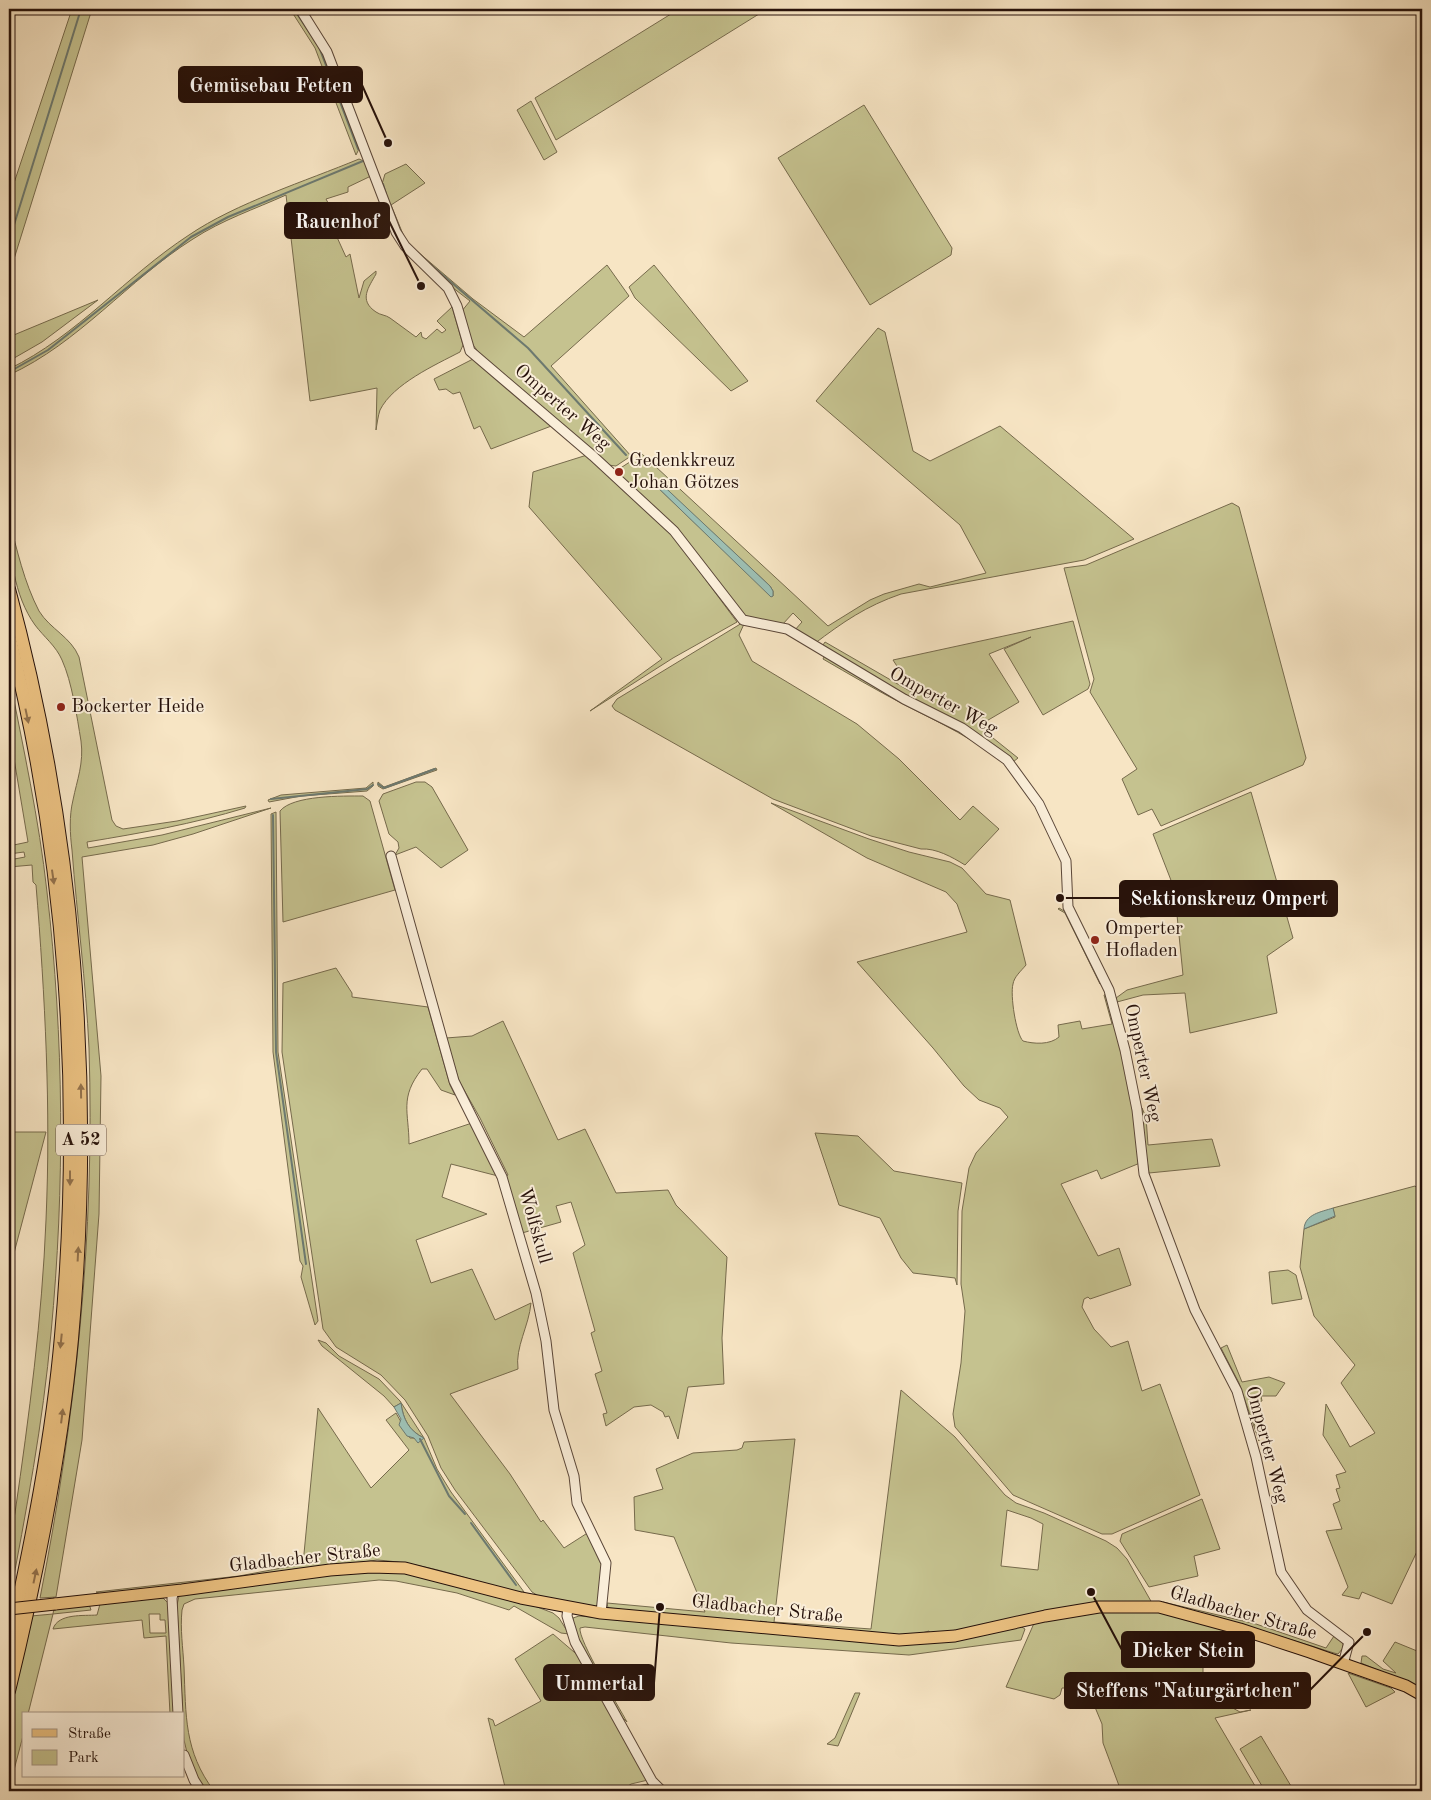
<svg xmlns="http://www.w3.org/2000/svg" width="1431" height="1800" viewBox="0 0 1431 1800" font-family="'Old Standard TT',serif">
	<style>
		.green { fill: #c5c28f; stroke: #766a4c; fill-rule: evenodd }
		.water { fill: #9dbfb3; stroke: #6d796f }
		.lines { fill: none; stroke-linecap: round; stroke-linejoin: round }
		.stream { stroke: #6d796f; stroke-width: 2 }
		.minor-casing { stroke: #5a4638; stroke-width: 11 }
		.major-casing { stroke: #26110a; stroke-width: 13 }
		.highway-casing { stroke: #26110a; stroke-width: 14 }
		.minor { stroke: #faeed9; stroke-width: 9 }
		.major { stroke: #ecc282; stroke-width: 11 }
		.highway { stroke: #ecc282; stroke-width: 12 }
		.major-bridge-casing { stroke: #26110a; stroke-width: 13; stroke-linecap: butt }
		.major-bridge { stroke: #ecc282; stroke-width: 11 }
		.oneway { fill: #93724c }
		.poi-dot { fill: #8f2418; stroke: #faeed9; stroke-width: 2 }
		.labels { text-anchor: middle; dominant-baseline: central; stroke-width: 4; stroke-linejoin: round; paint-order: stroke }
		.shield { fill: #faeed9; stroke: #665348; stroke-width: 1 }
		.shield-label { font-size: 18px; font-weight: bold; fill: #26110a }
		.street-label { font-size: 19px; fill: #26110a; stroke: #faeed9 }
		.poi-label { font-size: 19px; fill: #26110a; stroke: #faeed9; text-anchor: start }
		.leader { fill: none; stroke: #26110a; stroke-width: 2 }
		.callout-dot { fill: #26110a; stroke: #faeed9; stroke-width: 2 }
		.callout { fill: #26110a; stroke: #26110a; stroke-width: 2 }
		.callout-label { font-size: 20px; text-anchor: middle; font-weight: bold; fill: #fff }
	</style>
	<rect width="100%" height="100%" fill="#f7e5c4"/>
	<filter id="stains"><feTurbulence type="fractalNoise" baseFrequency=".004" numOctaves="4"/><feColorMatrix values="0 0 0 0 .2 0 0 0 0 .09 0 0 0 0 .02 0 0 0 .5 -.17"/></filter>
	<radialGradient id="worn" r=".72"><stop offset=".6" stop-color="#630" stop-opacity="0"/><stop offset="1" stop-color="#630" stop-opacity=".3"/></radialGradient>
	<g class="green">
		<polygon points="72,9 92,9 9,275 9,198"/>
		<polygon points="290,9 298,9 321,45 360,147 356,155 315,48"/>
		<polygon points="679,9 767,9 556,140 535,98"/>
		<polygon points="531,101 557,152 544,160 517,110"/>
		<polygon points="864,105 952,248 951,255 870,305 778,158"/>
		<path d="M359 159 366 162 371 176 348 187V192L326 199 337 220 331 224 346 257 350 254 359 298 364 281 376 271V274C369 287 358 300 376 312 380 315 386 315 390 318 399 324 407 331 416 337L421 332 422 337 426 339 437 329 442 333 446 330 437 321 452 307 463 345 460 352C435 365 393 384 380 410 378 416 377 424 376 430L377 388 310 401 286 195C255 209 222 220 193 239 128 280 79 343 9 375V369C77 336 126 276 189 235 236 203 306 181 359 159Z"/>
		<polygon points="406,164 425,183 391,205 405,239 418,252 473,299 524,337 607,265 629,296 551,366 631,456 616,466 608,465 479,353 471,342 461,312 470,301 448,284 402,238 382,184 385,174"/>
		<polygon points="654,265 748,381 731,391 635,298 629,287"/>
		<polygon points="98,300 42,342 9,361 9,337"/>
		<path d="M878 328 885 332 913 451 930 461 1000 426 1134 539 1084 560 901 594C866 606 843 622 814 644L794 631 802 622 793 613 782 625 743 616 677 529 618 475 619 469 642 454 828 626 870 600 884 594 919 584 930 587 986 573 960 525 816 401ZM653 477 770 586 773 591V596H771L651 481Z"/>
		<polygon points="473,359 589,455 671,533 737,622 673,658 590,711 662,659 529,507 533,472 587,455 554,425 491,449 480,426 474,429 460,392 453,394 446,389 439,390 434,379"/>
		<polygon points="1232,503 1239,507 1306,758 1303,765 1161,826 1152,809 1138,815 1122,779 1137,769 1090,692 1094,679 1064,568 1086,565"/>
		<path d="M9 519C17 550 24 582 39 611 50 629 71 637 79 657L112 820 116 826 123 829 177 821 246 806 245 808C193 824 141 833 87 842L88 848 162 835 271 808 193 834 153 845 82 857 101 1076 99 1214 82 1440 56 1597 40 1598C76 1417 95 1234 89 1048 86 982 77 916 72 850 70 834 69 816 73 800 77 780 84 763 81 741 77 717 72 682 62 660 56 646 44 637 35 625 14 596 9 553 9 519Z"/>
		<path d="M1073 621 1090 684 1088 689 1043 715 1004 649 1031 637 989 654 1019 702 978 726 1018 758 1013 762C979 731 944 717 905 696 876 681 849 664 821 648L825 642 915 694 893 660Z"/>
		<path d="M742 623 744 624 739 635 752 661 857 724 899 759 960 820 973 806 999 829 965 865C952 857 936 848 921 849L871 836 773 799 615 710 612 706 617 699Z"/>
		<path d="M825 655 986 745 1008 767C976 739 940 723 903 704 876 690 849 674 823 659Z"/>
		<path d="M9 675C23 747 39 819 47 892 64 1038 65 1187 51 1333 43 1423 26 1512 9 1602V1542L15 1513C29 1416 42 1319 46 1220 51 1108 45 996 36 885L33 882 32 865 9 867V860L25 857 24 852 9 854V846L28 842 9 729Z"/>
		<polygon points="436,768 437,770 383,789 378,786 378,782 384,787"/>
		<polygon points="373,782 373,786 367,791 301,796 269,802 268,800 281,795 366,788"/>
		<polygon points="416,782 425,782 432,787 468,850 441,868 416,847 395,855 399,848 398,842 389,834 379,801 383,794"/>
		<polygon points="1251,792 1293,938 1267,956 1277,1013 1190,1033 1185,993 1143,995 1117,1002 1116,998 1127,990 1183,975 1177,915 1140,917 1137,905 1174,888 1153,834"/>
		<path d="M363 796 370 801 395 890 283 922 280 811C293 795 343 796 363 796Z"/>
		<path d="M771 803 869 839 909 852 950 862 962 868 986 894 1010 900 1026 965C1021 971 1014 977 1013 984 1010 995 1016 1034 1023 1041 1034 1044 1050 1045 1059 1037L1058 1025 1080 1021 1082 1029 1112 1024 1104 995 1106 994 1129 1079 1140 1163 1101 1179 1097 1170 1061 1184 1098 1256 1119 1248 1131 1285 1090 1299 1088 1297 1084 1299 1082 1307 1094 1329 1111 1347 1128 1341 1142 1391 1160 1384 1200 1495 1112 1534H1102L1013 1495 955 1427 953 1414 961 1363 965 1311 961 1284 962 1211 969 1168 976 1153 1008 1117 1000 1108 979 1100 964 1086 933 1048 857 962 967 932 957 904 946 892 867 858Z"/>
		<polygon points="276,812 278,1052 318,1321 315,1325 301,1277 303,1266 300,1261 273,1052 271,814"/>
		<polygon points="1059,908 1066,912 1101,982 1100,984 1065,913 1058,909"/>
		<path d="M336 968 352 993V997L428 1007 450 1085 455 1095 441 1090 427 1069H422C399 1098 409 1112 409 1144L472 1123 498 1176 451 1164 442 1197 487 1214 416 1240 431 1283 472 1269 495 1320 531 1303C529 1326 515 1347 518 1369L450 1394 510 1474 541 1522 543 1520 564 1548 589 1532 603 1560 599 1603 595 1607 540 1597 532 1592 455 1490 441 1468 428 1436 405 1400 381 1375 336 1347 323 1329 282 1052 283 983Z"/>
		<polygon points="503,1021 558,1140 585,1129 616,1193 668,1190 676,1205 727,1257 722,1338 724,1384 688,1387 678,1439 669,1416 665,1417 663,1412 651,1405 634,1407 606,1426 603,1414 607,1413 595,1374 602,1371 591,1333 595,1331 573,1253 585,1245 571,1202 556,1206 561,1222 522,1233 505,1177 508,1175 480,1118 459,1081 446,1038 472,1036"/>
		<polygon points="1142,1108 1146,1117 1148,1145 1212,1139 1220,1166 1149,1173 1142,1129"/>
		<polygon points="9,1132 46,1132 9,1272"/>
		<polygon points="815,1133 858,1136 894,1171 962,1183 958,1211 957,1285 955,1278 913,1273 901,1258 880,1218 839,1205"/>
		<polygon points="1415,1186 1422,1192 1422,1541 1392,1604 1362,1592 1359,1599 1342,1595 1348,1587 1326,1531 1342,1529 1333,1504 1340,1501 1336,1489 1340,1488 1336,1475 1346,1472 1323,1435 1326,1404 1350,1447 1375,1433 1341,1383 1355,1365 1314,1316 1300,1267 1304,1229 1335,1217 1333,1208"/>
		<polygon points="1288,1270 1296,1275 1302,1299 1272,1304 1269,1272"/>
		<path d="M318 1340 326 1343 339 1356 379 1379 400 1401 424 1438 437 1469 451 1492 524 1592 515 1593C469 1579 425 1563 377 1560L197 1585 101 1594 96 1592 239 1576 303 1564 318 1408 371 1488 409 1450 386 1420 396 1413 410 1438H424C409 1431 403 1419 401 1403L394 1407 384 1396 322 1346Z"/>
		<polygon points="1227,1345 1242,1382 1269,1377 1285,1383 1276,1396 1261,1396 1262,1401 1249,1404 1259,1441 1239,1383 1221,1348"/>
		<path d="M901 1390 955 1437 1005 1495 1016 1503 1044 1513 1106 1541 1117 1548 1127 1559 1152 1603 930 1635 929 1631 915 1635H881L769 1625 767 1622 760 1621 758 1624 608 1608 607 1603 705 1612 674 1537 635 1530 634 1497 663 1489 656 1469 693 1453 737 1450 742 1448 744 1442 795 1439 774 1622 871 1629ZM1007 1510 1031 1518 1043 1524 1038 1570 1001 1566Z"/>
		<polygon points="1202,1499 1220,1549 1194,1556 1198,1576 1149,1587 1120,1541 1122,1534"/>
		<path d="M380 1571 411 1574 532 1605 553 1613 559 1618 569 1634 561 1633 514 1606 509 1610 457 1593 396 1581 379 1580 195 1599 184 1604 182 1610C180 1629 183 1648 184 1667 186 1716 184 1751 214 1791H205L189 1761 184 1740 177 1605 179 1596 302 1578Z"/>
		<path d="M156 1597 163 1598 169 1604 175 1714H170L166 1636 144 1638 142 1620 53 1629C58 1613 84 1616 97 1615L100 1604ZM149 1614H160V1620H165L166 1633H150Z"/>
		<polygon points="1163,1602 1256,1624 1326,1648 1334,1636 1343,1643 1343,1648 1338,1654 1334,1653 1221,1618 1167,1606"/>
		<polygon points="89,1604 91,1610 53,1614 28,1714 24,1714 24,1732 9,1789 9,1705 31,1616 53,1614 54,1608"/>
		<polygon points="1139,1610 1166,1613 1252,1636 1250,1639 1224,1632 1223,1641 1208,1642 1203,1657 1203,1687 1214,1698 1213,1703 1220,1701 1240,1712 1251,1710 1215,1718 1258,1791 1121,1791 1103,1743 1102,1724 1087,1688 1062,1688 1060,1695 1054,1699 1006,1687 1035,1621 1085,1612"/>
		<path d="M579 1616 872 1641 1020 1626 1025 1629 1021 1640 909 1655 731 1643 585 1627 580 1628C578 1640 619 1707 627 1722L622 1717 574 1631 573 1618Z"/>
		<polygon points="553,1634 581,1658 648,1780 631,1784 621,1791 506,1791 488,1718 493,1720 495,1726 541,1701 515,1659"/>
		<polygon points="1395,1642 1422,1653 1421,1688 1361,1663 1362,1656 1366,1656 1383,1669 1396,1673 1383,1661"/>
		<polygon points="1348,1673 1391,1688 1395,1692 1366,1707"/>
		<polygon points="855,1693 860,1693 838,1746 827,1744 835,1738"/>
		<polygon points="1261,1736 1294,1791 1265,1791 1240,1749"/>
		<polygon points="648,1784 656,1791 627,1791 632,1787"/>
	</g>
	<g class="water">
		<polygon points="654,477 770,586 773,591 773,596 771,597 650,480"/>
		<path d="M1333 1208 1335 1216 1304 1229C1305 1214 1321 1212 1333 1208Z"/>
		<path d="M401 1403C403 1419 409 1431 424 1438L418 1443 414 1438 407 1436 399 1425 401 1419 394 1407Z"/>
	</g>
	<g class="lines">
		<g class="stream">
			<polyline points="294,9 319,47 358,149"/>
			<polyline points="383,184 386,194"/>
			<polyline points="9,241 81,9"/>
			<polyline points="424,259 528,348 626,455"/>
			<polyline points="9,372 48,350 191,237 228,217 363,161"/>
			<polyline points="378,784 384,788 435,769"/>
			<polyline points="271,799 367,789 373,785"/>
			<polyline points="273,815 276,1052 306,1264"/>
			<polyline points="420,1439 449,1496 465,1514"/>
			<polyline points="471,1523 516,1585"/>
		</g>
		<g class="minor-casing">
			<g id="minor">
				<polyline points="300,9 327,52 396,232 405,246 448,288 457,306 470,351 593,456 674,531 743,620 787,629 904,699 962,728 1007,760 1039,804 1066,861 1068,907 1109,990 1125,1050 1137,1110 1144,1174 1195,1310 1237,1391 1256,1457 1281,1572 1307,1610 1349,1642 1343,1664"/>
				<polyline points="391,856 454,1081 502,1177 536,1293 546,1341 554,1410 574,1476 577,1503 606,1563 601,1613"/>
				<polyline points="174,1591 172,1598 178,1714"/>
				<polyline points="568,1608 567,1616 575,1642 652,1781 662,1791"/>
				<polyline points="184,1755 194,1780 201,1791"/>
			</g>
		</g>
		<g class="major-casing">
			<polyline id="major" points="55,1604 182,1590 330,1570 371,1567 405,1568 521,1598 601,1613 899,1640 955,1636 1045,1616 1099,1607 1159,1607 1240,1629 1310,1652 1406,1686 1422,1695"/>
		</g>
		<g class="highway-casing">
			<g id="highway">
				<path d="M9 589C75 832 95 1088 72 1339 61 1458 37 1576 9 1691"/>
				<path d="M9 635C67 863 82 1102 61 1336 52 1439 31 1543 9 1644"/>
			</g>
		</g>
		<use href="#minor" class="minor"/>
		<use href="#major" class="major"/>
		<use href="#highway" class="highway"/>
		<g class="major-bridge-casing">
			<polyline id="major-bridge" points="9,1609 55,1604"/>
		</g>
		<use href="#major-bridge" class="major-bridge"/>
	</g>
	<defs><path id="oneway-solid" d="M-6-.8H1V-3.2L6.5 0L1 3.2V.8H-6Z" transform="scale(1.25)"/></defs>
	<g class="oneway">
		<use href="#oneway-solid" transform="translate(27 716) rotate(78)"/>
		<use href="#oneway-solid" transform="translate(53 877) rotate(82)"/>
		<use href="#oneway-solid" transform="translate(81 1091) rotate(-91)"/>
		<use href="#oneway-solid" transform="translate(70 1178) rotate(90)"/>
		<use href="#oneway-solid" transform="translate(78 1254) rotate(-87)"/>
		<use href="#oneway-solid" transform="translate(61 1341) rotate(96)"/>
		<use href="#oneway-solid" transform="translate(62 1416) rotate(-83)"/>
		<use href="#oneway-solid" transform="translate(35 1576) rotate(-78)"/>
	</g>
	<g class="poi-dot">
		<circle cx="619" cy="472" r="5"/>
		<circle cx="61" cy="707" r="5"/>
		<circle cx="1095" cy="940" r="5"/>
	</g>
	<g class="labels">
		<rect class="shield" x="56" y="1124.5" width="50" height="31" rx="4"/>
		<g class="shield-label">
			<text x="81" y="1140">A 52</text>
		</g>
		<g class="street-label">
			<text transform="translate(562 408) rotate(41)">Omperter Weg</text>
			<text transform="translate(943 702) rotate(29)">Omperter Weg</text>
			<text transform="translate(1142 1063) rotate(78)">Omperter Weg</text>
			<text transform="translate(534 1226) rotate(74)">Wolfskull</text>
			<text transform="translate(1266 1445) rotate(75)">Omperter Weg</text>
			<text transform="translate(305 1559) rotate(-6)">Gladbacher Straße</text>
			<text transform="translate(767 1610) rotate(6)">Gladbacher Straße</text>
			<text transform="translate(1243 1614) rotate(16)">Gladbacher Straße</text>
		</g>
		<g class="poi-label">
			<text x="629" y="461">Gedenkkreuz<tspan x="629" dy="22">Johan Götzes</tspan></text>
			<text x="71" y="707">Bockerter Heide</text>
			<text x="1105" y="929">Omperter<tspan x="1105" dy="22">Hofladen</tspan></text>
		</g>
	</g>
	<path class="leader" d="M388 143L362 85M421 286L389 221M1060 898L1120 898M1091 1592L1122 1650M660 1607L654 1683M1367 1632L1310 1690"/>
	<g class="callout-dot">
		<circle cx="388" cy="143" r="5"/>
		<circle cx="421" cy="286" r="5"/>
		<circle cx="1060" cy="898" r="5"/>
		<circle cx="1091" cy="1592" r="5"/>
		<circle cx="660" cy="1607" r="5"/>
		<circle cx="1367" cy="1632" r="5"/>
	</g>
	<g class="callout">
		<rect x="179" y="67" width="183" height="35" rx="5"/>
		<rect x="285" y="203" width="104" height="35" rx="5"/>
		<rect x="1120" y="881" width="217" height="35" rx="5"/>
		<rect x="1122" y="1632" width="132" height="35" rx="5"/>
		<rect x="544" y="1665" width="110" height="35" rx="5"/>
		<rect x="1065" y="1673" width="245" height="35" rx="5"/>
	</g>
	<g class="callout-label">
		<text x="271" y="92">Gemüsebau Fetten</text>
		<text x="337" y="228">Rauenhof</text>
		<text x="1229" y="905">Sektionskreuz Ompert</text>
		<text x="1188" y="1657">Dicker Stein</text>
		<text x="599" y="1690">Ummertal</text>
		<text x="1188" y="1697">Steffens "Naturgärtchen"</text>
	</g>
	<rect width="1431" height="1800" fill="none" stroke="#f7e5c4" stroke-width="30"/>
	<rect x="10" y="10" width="1411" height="1780" fill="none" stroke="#26110a" stroke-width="2.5"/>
	<rect x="15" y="15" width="1401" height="1770" fill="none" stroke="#26110a"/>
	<rect x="22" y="1712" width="162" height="65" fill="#faeed9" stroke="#a59686"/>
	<rect x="32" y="1729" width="25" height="8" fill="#ecc282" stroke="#a59686"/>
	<text x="68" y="1738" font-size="15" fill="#26110a">Straße</text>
	<rect x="32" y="1750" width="25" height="15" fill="#c5c28f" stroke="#a59686"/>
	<text x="68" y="1762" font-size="15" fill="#26110a">Park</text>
	<rect width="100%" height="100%" filter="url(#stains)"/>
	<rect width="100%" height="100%" fill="url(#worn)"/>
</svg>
